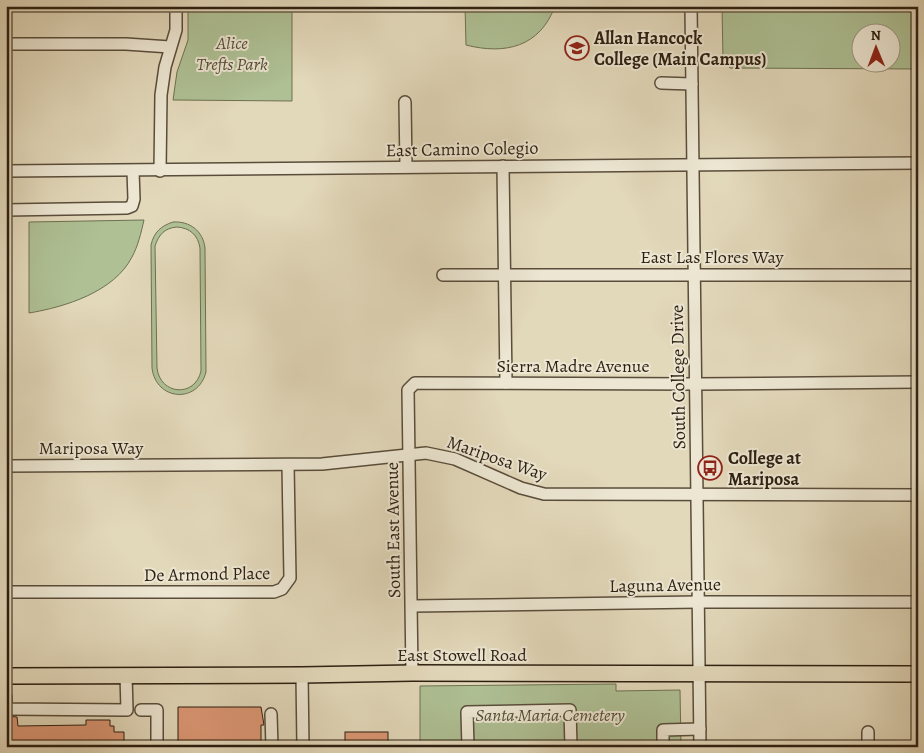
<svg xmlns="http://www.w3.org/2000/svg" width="924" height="753" viewBox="0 0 924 753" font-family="Alegreya,serif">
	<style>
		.green { fill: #aec094; stroke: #6e7052; fill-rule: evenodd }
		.building { fill: #db9774; stroke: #2d1f11 }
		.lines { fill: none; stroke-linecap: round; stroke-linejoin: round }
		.minor-casing { stroke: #5a4d3b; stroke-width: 14 }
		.major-casing { stroke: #2d1f11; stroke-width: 18 }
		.minor { stroke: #ece6d2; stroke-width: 11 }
		.major { stroke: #e2d8ba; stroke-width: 15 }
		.labels { text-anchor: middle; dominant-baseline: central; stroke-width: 4; stroke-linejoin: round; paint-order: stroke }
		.poi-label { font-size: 18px; font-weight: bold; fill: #2d1f11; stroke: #ece6d2; text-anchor: start }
		.park-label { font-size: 18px; font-style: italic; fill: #544f38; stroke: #ece6d2 }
		.street-label { font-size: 18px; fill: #2d1f11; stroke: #ece6d2 }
	</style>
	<rect width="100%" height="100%" fill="#e2d8ba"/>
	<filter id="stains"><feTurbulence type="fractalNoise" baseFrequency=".004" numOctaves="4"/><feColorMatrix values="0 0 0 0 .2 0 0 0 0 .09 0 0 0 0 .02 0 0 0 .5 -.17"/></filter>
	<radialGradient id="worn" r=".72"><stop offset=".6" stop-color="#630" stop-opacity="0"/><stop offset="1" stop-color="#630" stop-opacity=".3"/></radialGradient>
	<g class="green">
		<polygon points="188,6 292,6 292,101 173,100 177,72 188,40"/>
		<path d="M465 6H555C540 47 505 55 466 45Z"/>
		<path d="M722 6H918V69L730 68 723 60ZM892 32V62H862V32Z"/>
		<path d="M144 220C141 233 138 246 132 257 114 292 65 307 29 313V222Z"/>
		<path d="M173 222C190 221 203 231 205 248L206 372C198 404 156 401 152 368L151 245C154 232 161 226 173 222ZM177 227C190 228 198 235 200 248L201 371C195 398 160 395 157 368L155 246C159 234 165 228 177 227Z"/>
		<polygon points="616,684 616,691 680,690 681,747 420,747 420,686"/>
	</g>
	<g class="building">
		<polygon points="178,707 261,707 264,725 261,725 261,742 227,742 227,747 213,747 213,742 178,743"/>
		<polygon points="6,716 17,717 18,726 86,725 86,720 110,720 110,726 114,726 114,732 124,732 124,747 6,747"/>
		<rect x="345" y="732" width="43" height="15"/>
	</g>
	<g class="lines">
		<g class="minor-casing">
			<g id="minor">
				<polyline points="691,6 700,747"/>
				<polyline points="6,44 126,44 170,47"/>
				<polyline points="661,83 692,84"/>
				<polyline points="405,102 406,167"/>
				<polyline points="503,166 506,383"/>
				<polyline points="6,171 918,163"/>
				<polyline points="160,171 161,95 165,67 176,30 176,6"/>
				<polyline points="6,210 127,208 132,206 134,199 133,171"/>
				<polyline points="443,275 918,275"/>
				<polyline points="6,466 322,464 426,453 455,459 521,488 544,494 918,495"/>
				<polyline points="6,592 274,592 282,589 290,578 288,465"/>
				<polyline points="412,606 698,602 918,602"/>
				<polyline points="412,673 408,390 415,383 696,384 918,382"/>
				<polyline points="302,675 303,747"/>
				<polyline points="6,697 6,709 127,710 126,675"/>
				<polyline points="141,710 157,710 157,747"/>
				<polyline points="271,714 272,747"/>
				<polyline points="868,732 868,747"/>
				<polyline points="468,747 467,712 570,710 571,747"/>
				<polyline points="663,747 663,730 700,729"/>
			</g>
		</g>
		<g class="major-casing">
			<polyline id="major" points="6,676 302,675 412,673 918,674"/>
		</g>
		<use href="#minor" class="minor"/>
		<use href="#major" class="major"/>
	</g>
	<defs>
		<g id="university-ring" transform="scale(1.25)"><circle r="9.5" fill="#ece6d2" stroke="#8f2418" stroke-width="1.5"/><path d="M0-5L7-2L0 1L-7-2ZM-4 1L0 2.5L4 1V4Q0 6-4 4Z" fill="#8f2418"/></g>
		<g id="bus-ring" transform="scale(1.25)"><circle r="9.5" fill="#ece6d2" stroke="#8f2418" stroke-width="1.5"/><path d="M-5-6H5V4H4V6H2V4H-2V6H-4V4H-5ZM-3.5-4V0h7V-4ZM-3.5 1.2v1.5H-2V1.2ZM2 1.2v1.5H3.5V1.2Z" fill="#8f2418"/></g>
	</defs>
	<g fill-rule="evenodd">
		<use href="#university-ring" x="577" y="48"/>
		<use href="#bus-ring" x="710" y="468"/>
	</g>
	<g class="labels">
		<g class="poi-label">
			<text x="594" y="38">Allan Hancock<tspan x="594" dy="21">College (Main Campus)</tspan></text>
			<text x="728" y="458">College at<tspan x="728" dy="21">Mariposa</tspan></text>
		</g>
		<g class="park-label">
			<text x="232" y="43">Alice<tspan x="232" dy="21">Trefts Park</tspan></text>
			<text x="550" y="715">Santa Maria Cemetery</text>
		</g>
		<g class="street-label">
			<text transform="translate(462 149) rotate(-1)">East Camino Colegio</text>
			<text x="712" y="257">East Las Flores Way</text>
			<text x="573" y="366">Sierra Madre Avenue</text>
			<text transform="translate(678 377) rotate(-91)">South College Drive</text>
			<text x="91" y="448">Mariposa Way</text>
			<text transform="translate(497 458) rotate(19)">Mariposa Way</text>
			<text transform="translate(393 530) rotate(-91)">South East Avenue</text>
			<text transform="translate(207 574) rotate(-1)">De Armond Place</text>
			<text transform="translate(665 585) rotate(-1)">Laguna Avenue</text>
			<text x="462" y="655">East Stowell Road</text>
		</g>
	</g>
	<rect width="924" height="753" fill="none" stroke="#e2d8ba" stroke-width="25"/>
	<rect x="8" y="8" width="909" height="738" fill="none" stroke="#2d1f11" stroke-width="2.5"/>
	<rect x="12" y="12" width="899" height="728" fill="none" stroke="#2d1f11"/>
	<g transform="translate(876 48) rotate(359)"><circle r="24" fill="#ece6d2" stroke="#a09685"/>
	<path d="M0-4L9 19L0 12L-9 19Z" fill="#8f2418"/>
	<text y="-8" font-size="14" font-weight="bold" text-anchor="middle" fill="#2d1f11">N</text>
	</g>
	<rect width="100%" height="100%" filter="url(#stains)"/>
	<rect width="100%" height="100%" fill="url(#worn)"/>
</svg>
